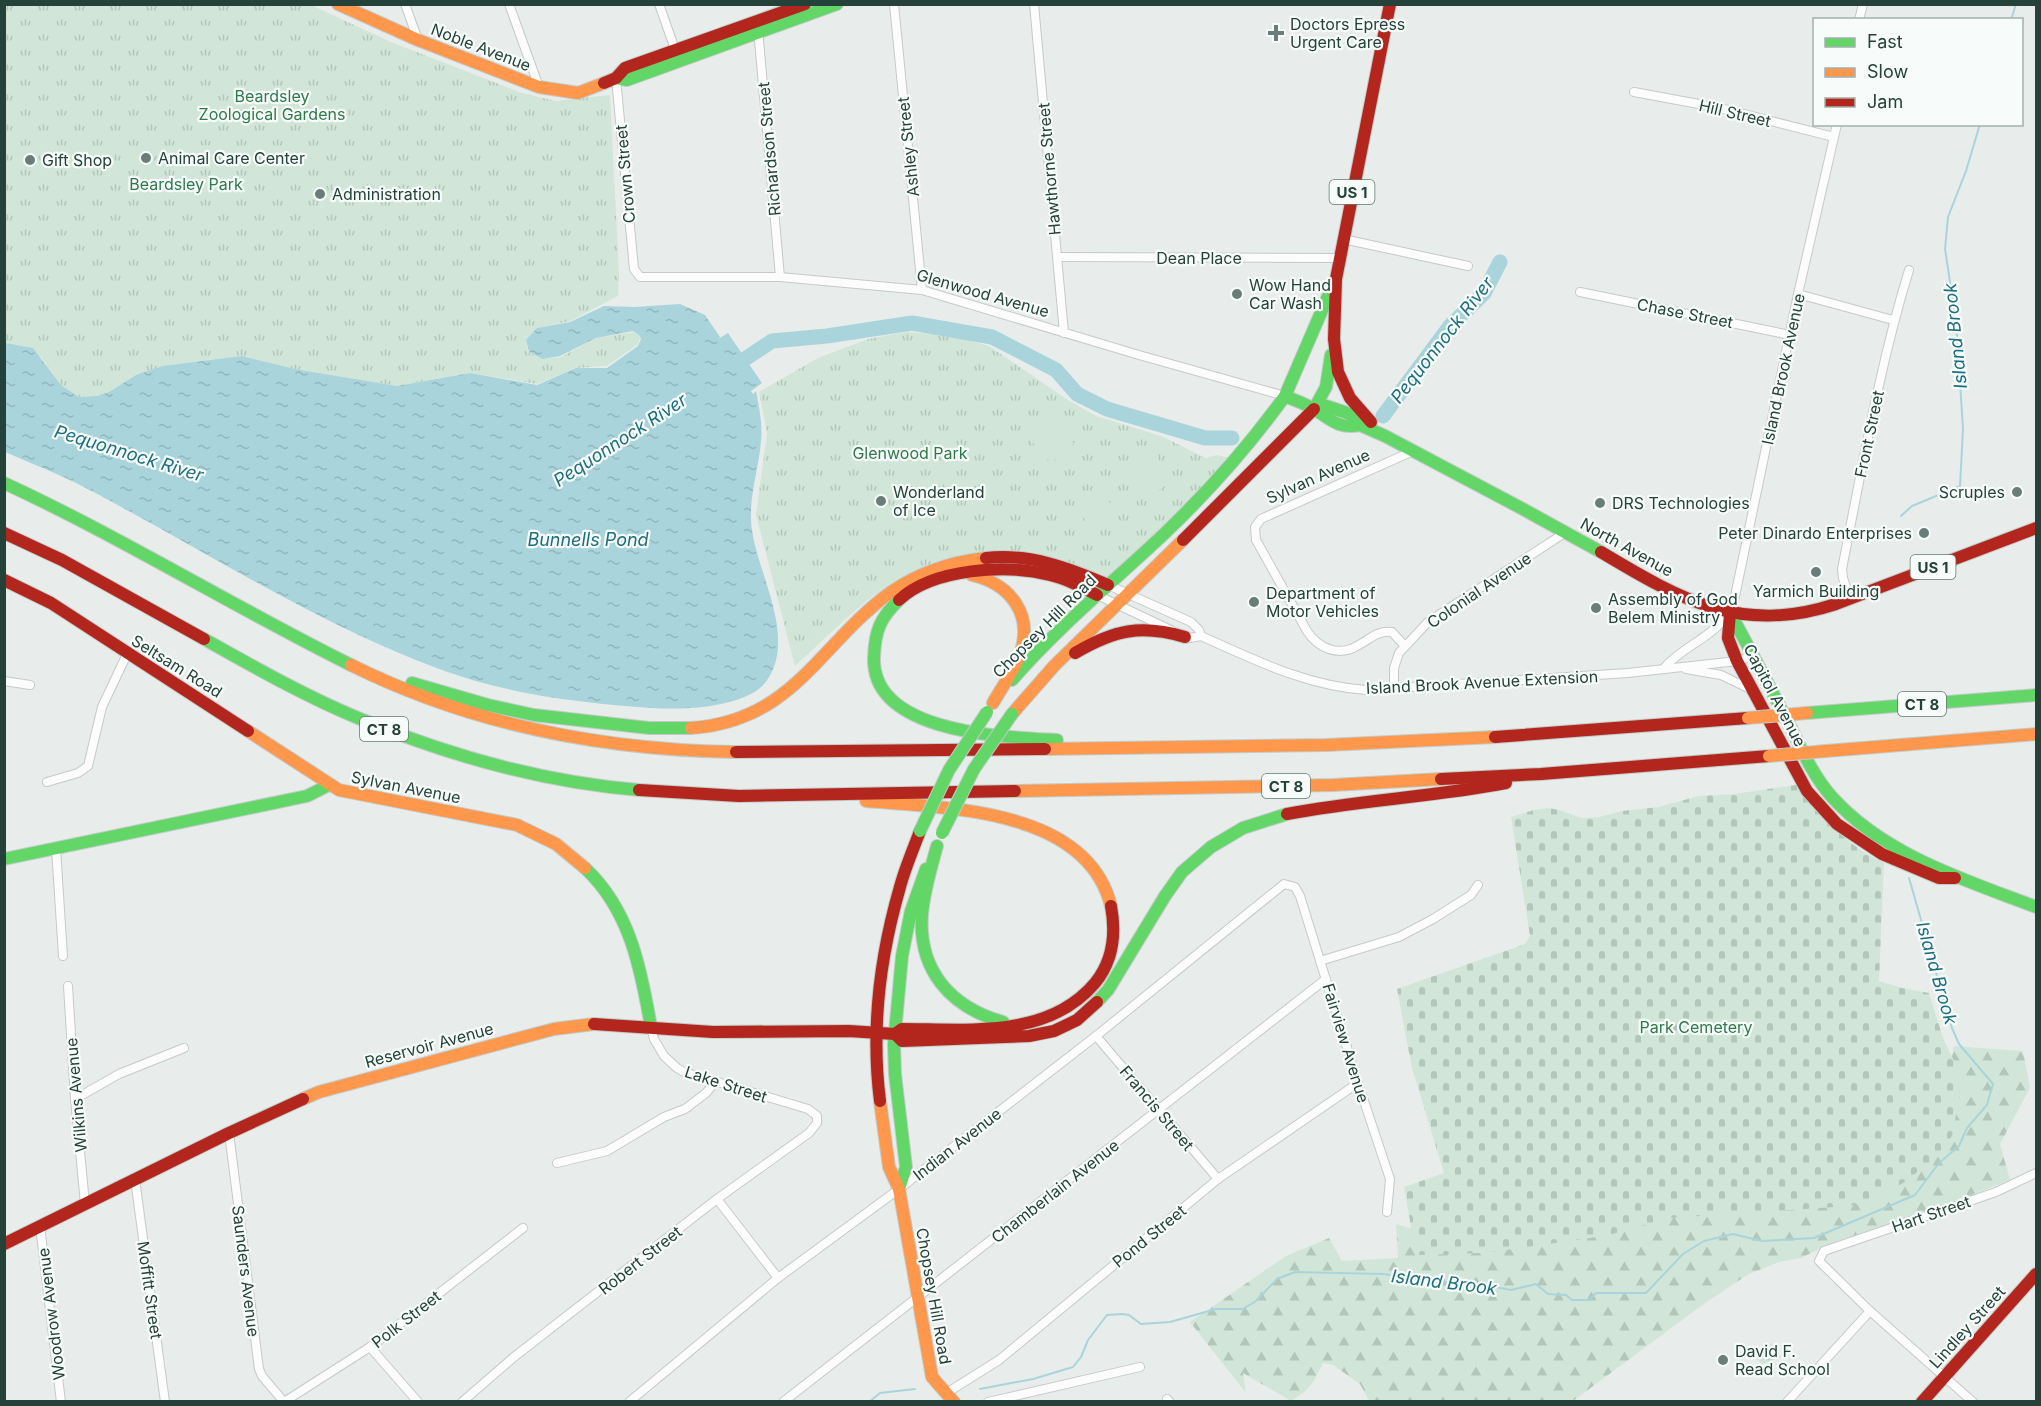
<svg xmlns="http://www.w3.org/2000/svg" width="2041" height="1406" viewBox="0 0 2041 1406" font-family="Inter,sans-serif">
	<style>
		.grass { fill: url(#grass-tufts) }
		.forest { fill: url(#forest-firs) }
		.cemetery { fill: url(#cemetery-stones) }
		.garden { fill: #d1e6d8 }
		.water { fill: url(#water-ripples) }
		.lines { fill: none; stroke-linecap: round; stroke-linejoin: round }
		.stream { stroke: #a9d4db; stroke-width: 2 }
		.river { stroke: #a9d4db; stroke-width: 15 }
		.street-casing { stroke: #c5cac8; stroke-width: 10 }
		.fast-casing { stroke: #c3cbc8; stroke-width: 14 }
		.slow-casing { stroke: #c3cbc8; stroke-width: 14 }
		.jam-casing { stroke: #c3cbc8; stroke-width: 14 }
		.street { stroke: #fcfcfc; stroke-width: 8 }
		.fast { stroke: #63d668; stroke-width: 12 }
		.slow { stroke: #ff974d; stroke-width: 12 }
		.jam { stroke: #b3261e; stroke-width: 12 }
		.fast-bridge-casing { stroke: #c3cbc8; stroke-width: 14; stroke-linecap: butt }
		.slow-bridge-casing { stroke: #c3cbc8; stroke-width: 14; stroke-linecap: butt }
		.fast-bridge { stroke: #63d668; stroke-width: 12 }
		.slow-bridge { stroke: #ff974d; stroke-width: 12 }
		.poi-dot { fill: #697e78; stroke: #f7fbf9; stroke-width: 2 }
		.labels { text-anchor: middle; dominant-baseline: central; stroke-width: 4.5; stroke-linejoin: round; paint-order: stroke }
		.shield { fill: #f7fbf9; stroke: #637a73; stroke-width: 1.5 }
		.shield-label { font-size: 15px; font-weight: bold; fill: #24423a }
		.poi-label { font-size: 16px; fill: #24423a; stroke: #f7fbf9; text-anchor: start }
		.street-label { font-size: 16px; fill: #24423a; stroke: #f7fbf9 }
		.park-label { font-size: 16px; fill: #2d7a4b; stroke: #f7fbf9 }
		.water-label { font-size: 18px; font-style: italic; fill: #1c6f80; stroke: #f7fbf9 }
	</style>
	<defs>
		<pattern id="grass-tufts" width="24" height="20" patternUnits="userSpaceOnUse" patternTransform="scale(1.5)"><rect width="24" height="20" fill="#d1e6d8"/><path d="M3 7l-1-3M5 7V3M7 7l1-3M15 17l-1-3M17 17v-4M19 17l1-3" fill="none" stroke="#b3c6ba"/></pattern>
		<pattern id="forest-firs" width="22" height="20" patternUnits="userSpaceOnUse" patternTransform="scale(1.5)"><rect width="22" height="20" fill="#d1e6d8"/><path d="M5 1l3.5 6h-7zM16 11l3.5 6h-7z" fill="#b3c6ba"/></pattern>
		<pattern id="cemetery-stones" width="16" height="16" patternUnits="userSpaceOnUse" patternTransform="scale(1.5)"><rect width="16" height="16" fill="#d1e6d8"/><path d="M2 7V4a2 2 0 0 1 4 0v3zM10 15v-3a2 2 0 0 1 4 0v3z" fill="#b3c6ba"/></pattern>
		<pattern id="water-ripples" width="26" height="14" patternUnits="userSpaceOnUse" patternTransform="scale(1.5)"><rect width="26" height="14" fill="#a9d4db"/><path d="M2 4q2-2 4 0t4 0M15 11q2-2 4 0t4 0" fill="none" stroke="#91b7bd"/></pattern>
	</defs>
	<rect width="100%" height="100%" fill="#e8edeb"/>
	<g class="grass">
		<polygon points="4,5 311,5 391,42 522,93 556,101 610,95 619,272 618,296 570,321 537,328 526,340 528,352 543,359 561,357 596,338 633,332 639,335 640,339 637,345 607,366 576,368 537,384 470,373 397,386 295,369 242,356 136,375 109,392 96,396 79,397 61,385 41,357 5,343"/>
		<path d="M906 332 950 335 989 346 1068 400 1096 416 1161 436 1206 458 1217 455 1230 458 1135 560 1103 591 1064 573 905 575C864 597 830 635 795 666L756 515 767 433 759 392 818 358 868 339Z"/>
		<polygon points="1771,1343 1781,1357 1762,1364 1754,1356"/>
	</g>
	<path class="forest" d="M1954 1046 2023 1051 2030 1088 2000 1144 2010 1180 1961 1199 1829 1244 1801 1258 1779 1262 1747 1275 1701 1306 1573 1401H1369L1360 1384 1333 1365 1323 1363C1314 1382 1310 1390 1291 1401L1243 1373 1246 1393 1190 1322 1286 1256 1329 1238 1342 1261 1398 1258 1396 1224 1444 1238 1943 1100Z"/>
	<path class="cemetery" d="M1796 785C1824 818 1844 844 1884 863L1879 981 1902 988 1929 993 1943 1038 1958 1069 1960 1094 1952 1136 1939 1154 1905 1182 1875 1198 1850 1206 1669 1218 1609 1235 1536 1246 1482 1253 1416 1255 1404 1187 1444 1173 1412 1068 1397 989 1525 944 1530 936 1511 817 1534 810 1549 808 1559 810 1582 818 1599 817 1622 811 1658 807 1699 796 1734 794Z"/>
	<g class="garden">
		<polygon points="1052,419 1062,430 1038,449 1029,438"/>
		<polygon points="1065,433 1074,444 1051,463 1041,452"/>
		<polygon points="1152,452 1161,463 1138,482 1129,471"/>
		<polygon points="1166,467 1174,478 1151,497 1142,486"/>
		<polygon points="1104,496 1113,507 1090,526 1081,515"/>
	</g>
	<path class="water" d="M680 304 705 315 720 337 718 339 728 333 762 383 751 391 753 394 756 391C759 407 763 425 761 441 759 467 750 493 751 519 752 567 801 637 765 683 744 708 682 710 652 708 582 703 510 695 442 670 316 624 201 548 82 486 57 473 30 463 5 452V343L33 348 61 385 79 397 97 396 109 392 136 375 163 366 242 356 295 369 397 386 470 373 537 385 576 368H607L638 346 641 339 639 335 633 331 596 338 560 356 543 359 529 352 526 340 537 328 570 322 604 306 634 307Z"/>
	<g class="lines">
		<g class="stream">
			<polyline points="2011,20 2016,4"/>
			<polyline points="1901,516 1912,506 1960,486 1963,429 1956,321 1945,249 1948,217 1966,171 1980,124"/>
			<polyline points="980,1389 1033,1379 1073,1367 1081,1357 1088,1340 1107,1315 1122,1314 1129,1315 1141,1324 1170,1322 1216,1309 1243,1309 1256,1301 1277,1279 1295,1272 1383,1274 1454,1283 1481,1284 1511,1290 1536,1284 1548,1294 1566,1295 1572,1300 1589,1300 1596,1293 1646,1293 1683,1254 1704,1241 1733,1234 1762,1241 1814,1238 1915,1195 1939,1163 1959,1146 1967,1128 1987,1105 1993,1084 1959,1044 1952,1028 1909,878"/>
			<polyline points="869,1402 880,1393 915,1389"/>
		</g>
		<g class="river">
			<polyline points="745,359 772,341 827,336 912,323 992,337 1056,370 1077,394 1107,409 1205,438 1232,438"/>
			<polyline points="1383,416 1450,326 1484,293 1500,262"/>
		</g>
		<g class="street-casing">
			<g id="street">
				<polyline points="405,4 418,40"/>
				<polyline points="509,4 539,87"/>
				<polyline points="659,4 677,55"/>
				<polyline points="894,4 922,290"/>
				<polyline points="1034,4 1064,333"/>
				<polyline points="1859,20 1863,4"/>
				<polyline points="758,29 780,277"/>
				<polyline points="616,78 634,269 640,277 780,277 922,290 1139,355 1285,396"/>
				<polyline points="1634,92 1720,108 1834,137"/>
				<polyline points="1343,239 1468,266"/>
				<polyline points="1058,257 1339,258"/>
				<polyline points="1580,292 1790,335"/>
				<polyline points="1798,294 1893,320"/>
				<polyline points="1108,585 1191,622 1199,630 1201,636"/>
				<polyline points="1097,595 1171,630"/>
				<path d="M1850 599 1843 578 1842 569C1862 469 1879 368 1909 270"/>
				<path d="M1182 635 1190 638 1201 636C1255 660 1306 686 1366 690L1628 673 1737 661 1754 656"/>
				<path d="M1404 645 1392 632C1377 630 1369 640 1357 646 1338 657 1318 648 1307 631L1256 540 1255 527 1261 519 1413 451"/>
				<path d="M1664 668C1685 643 1722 636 1734 601L1798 294 1837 124"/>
				<polyline points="1686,669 1721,675 1750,689"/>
				<polyline points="4,681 30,685"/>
				<polyline points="1394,689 1394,668 1399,653 1428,622 1566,532"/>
				<polyline points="47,782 78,773 88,766 102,707 127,654"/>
				<polyline points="56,849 63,956"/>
				<polyline points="1320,961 1399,937 1433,919 1471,895 1478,885"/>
				<polyline points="68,986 75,1099 85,1204"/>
				<polyline points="1096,1036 1218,1179"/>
				<polyline points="75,1099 119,1074 184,1048"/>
				<polyline points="229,1133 259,1369 262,1376 284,1402"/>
				<polyline points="557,1163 607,1151 664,1117 685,1109 706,1093 715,1082"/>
				<polyline points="135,1179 165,1402"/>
				<polyline points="717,1199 778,1278"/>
				<polyline points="40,1226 61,1402"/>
				<polyline points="370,1347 418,1402"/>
				<polyline points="945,1394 999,1360 1218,1179 1358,1083"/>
				<polyline points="1167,1399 1170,1402"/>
				<polyline points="284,1402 370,1347 523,1228"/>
				<polyline points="462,1402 514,1357 717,1199 809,1133 817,1123 817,1116 808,1109 684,1072 677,1068 664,1056 654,1039 651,1027"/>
				<polyline points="629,1402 778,1278 899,1189 1096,1036 1284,884 1295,887 1300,896 1358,1083 1390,1179 1387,1212"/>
				<polyline points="783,1402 1326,979"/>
				<polyline points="988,1402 1140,1367"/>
				<polyline points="1787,1402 1870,1311"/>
				<polyline points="1973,1402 1870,1311 1819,1261 1824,1251 1996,1192 2036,1173"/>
			</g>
		</g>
		<g class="fast-casing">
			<g id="fast">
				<polyline points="616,78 627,80 837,4"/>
				<path d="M1332 287 1285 396C1294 400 1303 403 1312 408 1329 417 1337 430 1360 425"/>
				<polyline points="1314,409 1326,406 1350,414 1360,425 1385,436 1521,508 1601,552"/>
				<polyline points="1314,409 1326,387 1331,355"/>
				<path d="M4 483C123 538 234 607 351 665"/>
				<path d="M899 600C880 618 875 631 874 657 871 734 1006 737 1057 740"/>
				<path d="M1730 613C1750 649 1769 686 1788 722 1801 748 1813 776 1832 797 1884 855 1965 880 2036 907"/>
				<path d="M204 639C254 667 305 696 358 718 447 755 542 782 639 790"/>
				<path d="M1012 680C1058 627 1113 582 1164 534 1209 491 1249 446 1285 396"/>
				<polyline points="412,683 488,705 534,715 649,728 691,728"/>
				<polyline points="1807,713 2036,695"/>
				<path d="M937 846C931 868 924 891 922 914 918 970 950 1007 1003 1022"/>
				<polyline points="4,859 307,796 329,785"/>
				<path d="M585 868C630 910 641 969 651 1027"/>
				<polyline points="1097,1002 1108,990 1165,896 1182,872 1211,847 1243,828 1287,814"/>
				<polyline points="899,1189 906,1167 895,1074 894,1044 902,956 911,911 926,869"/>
			</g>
		</g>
		<g class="slow-casing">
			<g id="slow">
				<polyline points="338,4 418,40 539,87 578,93 604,83"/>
				<path d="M972 575C1010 584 1034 614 1020 654 1014 671 1002 687 993 703"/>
				<path d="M351 665C470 724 603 750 736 752"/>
				<polyline points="1012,714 1054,666 1183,540"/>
				<path d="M691 728C794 721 819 644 891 592 920 572 951 562 986 558"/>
				<polyline points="248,731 339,790 517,825 556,844 585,868"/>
				<polyline points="1045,749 1327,745 1495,737"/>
				<polyline points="1826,751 2036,734"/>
				<polyline points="1015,791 1333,785 1441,779"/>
				<path d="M866 801C946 808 1087 808 1111 906"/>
				<polyline points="303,1099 319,1092 554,1029 594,1024"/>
				<polyline points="880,1101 889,1167 899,1189 932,1377 954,1402"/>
			</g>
		</g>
		<g class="jam-casing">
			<g id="jam">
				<polyline points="604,83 616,78 625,68 805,4"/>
				<polyline points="1371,422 1350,398 1338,372 1334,339 1336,279 1390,4"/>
				<polyline points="4,533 62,560 204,639"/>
				<polyline points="1183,540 1314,409"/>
				<path d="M1601 552C1681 600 1742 635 1836 604L2036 528"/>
				<path d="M986 558C1029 553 1069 568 1108 585"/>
				<polyline points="4,580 51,603 248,731"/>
				<path d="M899 600C933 568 1007 564 1050 575 1067 579 1082 587 1097 595"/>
				<polyline points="1730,613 1728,638 1737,661 1807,791 1837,824 1882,854 1939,878 1955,878"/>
				<path d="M1075 653C1114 630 1141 624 1185 637"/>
				<polyline points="1495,737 1748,718"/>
				<polyline points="736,752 1045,749"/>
				<polyline points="1441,779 1541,774 1769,756"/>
				<polyline points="639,790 739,796 1015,791"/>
				<path d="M1287 814C1359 800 1433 797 1506 783"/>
				<path d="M1097 1002 1077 1020 1054 1031 1029 1036 902 1041 895 1034 902 1029C967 1029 1048 1039 1095 983 1113 961 1116 933 1111 906"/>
				<polyline points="594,1024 713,1032 849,1031 895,1034"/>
				<path d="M880 1101C871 1030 880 956 900 887 905 868 913 850 920 831"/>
				<polyline points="4,1244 229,1133 303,1099"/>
				<polyline points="1922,1402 2036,1274"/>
			</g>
		</g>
		<use href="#street" class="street"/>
		<use href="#fast" class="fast"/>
		<use href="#slow" class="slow"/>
		<use href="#jam" class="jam"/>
		<g class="fast-bridge-casing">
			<g id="fast-bridge">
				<polyline points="920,831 949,770 987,712"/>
				<polyline points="942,833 974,769 1012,714"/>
			</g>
		</g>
		<g class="slow-bridge-casing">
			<g id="slow-bridge">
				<polyline points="1748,718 1807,713"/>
				<polyline points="1769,756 1826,751"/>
			</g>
		</g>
		<use href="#fast-bridge" class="fast-bridge"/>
		<use href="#slow-bridge" class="slow-bridge"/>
	</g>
	<g class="poi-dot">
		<path d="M1273 24h6v6h6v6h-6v6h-6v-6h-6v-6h6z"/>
		<circle cx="146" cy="158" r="6"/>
		<circle cx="30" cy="160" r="6"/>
		<circle cx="320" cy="194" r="6"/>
		<circle cx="1237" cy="294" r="6"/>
		<circle cx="2017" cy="492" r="6"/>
		<circle cx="881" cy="501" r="6"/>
		<circle cx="1600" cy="503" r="6"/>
		<circle cx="1924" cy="533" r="6"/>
		<circle cx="1816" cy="572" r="6"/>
		<circle cx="1254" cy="602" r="6"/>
		<circle cx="1596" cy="608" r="6"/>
		<circle cx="1723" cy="1360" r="6"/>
	</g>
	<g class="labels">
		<g class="shield">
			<rect x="1329.5" y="180" width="45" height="24" rx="4.5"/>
			<rect x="1910.5" y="555" width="45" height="24" rx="4.5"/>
			<rect x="1898" y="692" width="48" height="24" rx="4.5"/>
			<rect x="360" y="717" width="48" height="24" rx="4.5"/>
			<rect x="1262" y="774" width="48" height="24" rx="4.5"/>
		</g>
		<g class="shield-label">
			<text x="1352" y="192">US 1</text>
			<text x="1933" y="567">US 1</text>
			<text x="1922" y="704">CT 8</text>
			<text x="384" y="729">CT 8</text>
			<text x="1286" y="786">CT 8</text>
		</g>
		<g class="poi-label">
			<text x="1290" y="24">Doctors Epress<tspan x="1290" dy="18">Urgent Care</tspan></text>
			<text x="158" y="158">Animal Care Center</text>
			<text x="42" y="160">Gift Shop</text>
			<text x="332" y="194">Administration</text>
			<text x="1249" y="285">Wow Hand<tspan x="1249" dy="18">Car Wash</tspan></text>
			<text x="893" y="492">Wonderland<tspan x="893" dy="18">of Ice</tspan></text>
			<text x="2005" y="492" text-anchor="end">Scruples</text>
			<text x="1612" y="503">DRS Technologies</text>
			<text x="1912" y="533" text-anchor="end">Peter Dinardo Enterprises</text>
			<text x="1816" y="591" text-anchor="middle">Yarmich Building</text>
			<text x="1266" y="593">Department of<tspan x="1266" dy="18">Motor Vehicles</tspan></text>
			<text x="1608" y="599">Assembly of God<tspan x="1608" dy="18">Belem Ministry</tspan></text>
			<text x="1735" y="1351">David F.<tspan x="1735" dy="18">Read School</tspan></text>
		</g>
		<g class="street-label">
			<text transform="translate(481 47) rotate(21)">Noble Avenue</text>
			<text transform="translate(1735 113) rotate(13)">Hill Street</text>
			<text transform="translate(908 147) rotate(-96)">Ashley Street</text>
			<text transform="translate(769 149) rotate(-95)">Richardson Street</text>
			<text transform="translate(1049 169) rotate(-95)">Hawthorne Street</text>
			<text transform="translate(625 174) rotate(-95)">Crown Street</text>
			<text x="1199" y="258">Dean Place</text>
			<text transform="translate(983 293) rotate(16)">Glenwood Avenue</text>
			<text transform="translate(1685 313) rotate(11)">Chase Street</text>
			<text transform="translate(1783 369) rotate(-78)">Island Brook Avenue</text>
			<text transform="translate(1869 434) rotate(-78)">Front Street</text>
			<text transform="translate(1318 476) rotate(-24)">Sylvan Avenue</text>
			<text transform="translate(1627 547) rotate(29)">North Avenue</text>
			<text transform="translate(1479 590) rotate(-34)">Colonial Avenue</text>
			<text transform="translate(1044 626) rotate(-45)">Chopsey Hill Road</text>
			<text transform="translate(177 666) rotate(32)">Seltsam Road</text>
			<text transform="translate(1482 682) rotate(-3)">Island Brook Avenue Extension</text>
			<text transform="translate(1775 695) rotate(62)">Capitol Avenue</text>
			<text transform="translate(406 787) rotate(11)">Sylvan Avenue</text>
			<text transform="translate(1346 1043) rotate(73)">Fairview Avenue</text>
			<text transform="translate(429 1045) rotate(-15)">Reservoir Avenue</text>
			<text transform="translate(726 1084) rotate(18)">Lake Street</text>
			<text transform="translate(76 1095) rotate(-95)">Wilkins Avenue</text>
			<text transform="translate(1157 1108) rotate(50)">Francis Street</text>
			<text transform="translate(957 1144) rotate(-38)">Indian Avenue</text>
			<text transform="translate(1055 1191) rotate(-38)">Chamberlain Avenue</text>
			<text transform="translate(1931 1214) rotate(-19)">Hart Street</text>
			<text transform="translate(1149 1236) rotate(-39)">Pond Street</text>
			<text transform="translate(640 1260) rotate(-38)">Robert Street</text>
			<text transform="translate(246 1271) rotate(83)">Saunders Avenue</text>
			<text transform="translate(150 1290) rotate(82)">Moffitt Street</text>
			<text transform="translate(934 1296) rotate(80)">Chopsey Hill Road</text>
			<text transform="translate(51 1314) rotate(-97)">Woodrow Avenue</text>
			<text transform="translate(406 1319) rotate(-38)">Polk Street</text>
			<text transform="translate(1967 1327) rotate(-48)">Lindley Street</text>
		</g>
		<g class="park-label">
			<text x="272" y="96">Beardsley<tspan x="272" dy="18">Zoological Gardens</tspan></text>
			<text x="186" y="184">Beardsley Park</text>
			<text x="910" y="453">Glenwood Park</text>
			<text x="1696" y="1027">Park Cemetery</text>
		</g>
		<g class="water-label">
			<text transform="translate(1955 336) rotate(-96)">Island Brook</text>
			<text transform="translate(1442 340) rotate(-52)">Pequonnock River</text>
			<text transform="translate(620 440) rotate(-33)">Pequonnock River</text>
			<text transform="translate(129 453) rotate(17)">Pequonnock River</text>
			<text x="588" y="539">Bunnells Pond</text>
			<text transform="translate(1937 973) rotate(74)">Island Brook</text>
			<text transform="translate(1444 1282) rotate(7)">Island Brook</text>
		</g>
	</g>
	<rect width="2041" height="1406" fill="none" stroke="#24423a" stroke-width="12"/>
	<rect x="1813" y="18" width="210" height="108" fill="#f7fbf9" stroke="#a3b1ad" stroke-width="1.5"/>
	<rect x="1825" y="38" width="30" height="9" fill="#63d668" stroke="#a3b1ad" stroke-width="1.5"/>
	<text x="1867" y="48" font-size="18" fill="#24423a">Fast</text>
	<rect x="1825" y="68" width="30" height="9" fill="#ff974d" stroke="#a3b1ad" stroke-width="1.5"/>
	<text x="1867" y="78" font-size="18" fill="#24423a">Slow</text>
	<rect x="1825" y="98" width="30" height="9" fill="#b3261e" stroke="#a3b1ad" stroke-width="1.5"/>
	<text x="1867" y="108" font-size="18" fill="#24423a">Jam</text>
</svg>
